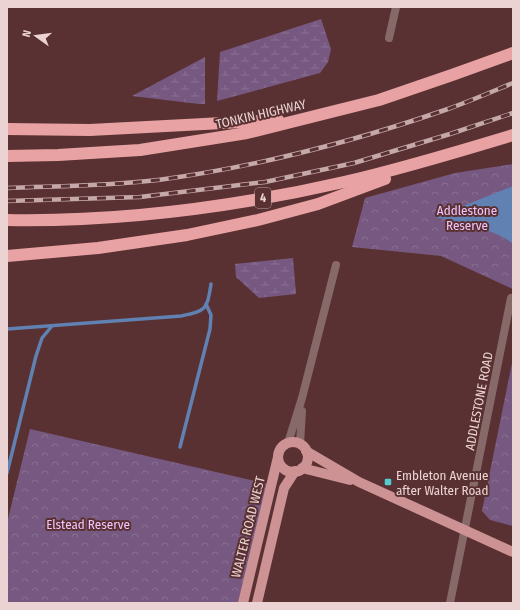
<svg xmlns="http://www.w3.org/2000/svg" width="520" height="610" viewBox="0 0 520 610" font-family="'Fira Sans Condensed',sans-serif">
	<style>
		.wetland { fill: url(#wetland-marsh) }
		.park { fill: url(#park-crowns) }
		.water { fill: #6081b2 }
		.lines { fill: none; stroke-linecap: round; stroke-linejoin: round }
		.stream { stroke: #6081b2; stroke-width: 3.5 }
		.minor { stroke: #87696a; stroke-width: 8 }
		.primary { stroke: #cd9293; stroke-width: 10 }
		.motorway { stroke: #e9a2a3; stroke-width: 12 }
		.rail-casing { stroke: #c5a8a9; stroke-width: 4.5 }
		.rail { stroke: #593132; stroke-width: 3; stroke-dasharray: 9; stroke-linecap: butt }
		.poi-dot { fill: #52ccd0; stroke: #593132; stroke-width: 1.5 }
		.labels { text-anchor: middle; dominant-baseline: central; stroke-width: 4; stroke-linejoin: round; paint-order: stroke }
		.shield { fill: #593132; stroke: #c0a2a3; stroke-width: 1 }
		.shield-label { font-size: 12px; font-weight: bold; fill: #ecd3d3 }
		.street-label { font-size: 13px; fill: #ecd3d3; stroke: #593132 }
		.park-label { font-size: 13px; fill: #f0c4fe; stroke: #593132 }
		.poi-label { font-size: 13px; fill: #ecd3d3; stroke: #593132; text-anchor: start }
	</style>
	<defs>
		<pattern id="wetland-marsh" width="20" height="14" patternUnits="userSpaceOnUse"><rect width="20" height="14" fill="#775881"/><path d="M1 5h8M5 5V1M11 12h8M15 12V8" fill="none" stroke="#8a6f92"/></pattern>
		<pattern id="park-crowns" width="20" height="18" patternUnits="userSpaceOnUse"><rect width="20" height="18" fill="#775881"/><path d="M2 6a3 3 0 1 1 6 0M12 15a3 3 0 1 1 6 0" fill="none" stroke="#8a6f92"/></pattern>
	</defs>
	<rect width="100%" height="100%" fill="#593132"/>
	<g class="wetland">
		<polygon points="321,19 331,49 328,62 320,73 217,101 220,52"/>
		<polygon points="205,57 205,104 199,104 132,96"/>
		<polygon points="293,258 296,294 259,298 236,277 235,264"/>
	</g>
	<g class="park">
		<polygon points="513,164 513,289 441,256 352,247 365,198 455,173"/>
		<polygon points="513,358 513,526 490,520 482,511"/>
		<polygon points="30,429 268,484 238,603 7,603 7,523"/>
	</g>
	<path class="water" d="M513 186V244C498 230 456 222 435 217Z"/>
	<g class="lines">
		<g class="stream">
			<path d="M7 329 181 316C207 311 207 309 211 284"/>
			<polyline points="180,447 210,329 211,315 206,304"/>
			<polyline points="7,473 36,356 42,338 52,326"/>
		</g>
		<g class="minor">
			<polyline points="389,38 396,7"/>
			<polyline points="288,443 302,398 336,265"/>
			<polyline points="300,444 302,411"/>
			<polyline points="450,603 511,298"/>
		</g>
		<g class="primary">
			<circle cx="293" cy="457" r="15"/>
			<polyline points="306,451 359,482 513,552"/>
			<polyline points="302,468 350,480"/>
			<polyline points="243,603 278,457"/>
			<polyline points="257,603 284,488 295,471"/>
		</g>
		<g class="motorway">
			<polyline points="7,129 90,130 278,120"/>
			<polyline points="7,156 58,155 140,150 247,133 379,100 452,75 513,53"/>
			<path d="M7 220C120 222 234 207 344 182 401 169 457 152 513 135"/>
			<polyline points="7,256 98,248 187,235 258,220 318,204 385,179"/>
		</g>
		<g class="rail-casing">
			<g id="rail">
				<path d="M7 188C57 186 108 186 158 180 256 167 352 142 445 110 468 102 491 92 513 83"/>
				<polyline points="7,201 140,197 265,182 354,163 450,134 513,113"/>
			</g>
		</g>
		<use href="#rail" class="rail"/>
	</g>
	<rect class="poi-dot" x="384" y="478" width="8" height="8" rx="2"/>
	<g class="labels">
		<rect class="shield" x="255" y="188" width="16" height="20" rx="3"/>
		<g class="shield-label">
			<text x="263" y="198">4</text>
		</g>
		<g class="street-label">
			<text transform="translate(261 114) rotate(-13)">TONKIN HIGHWAY</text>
			<text transform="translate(479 401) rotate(-79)">ADDLESTONE ROAD</text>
			<text transform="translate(248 527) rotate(-76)">WALTER ROAD WEST</text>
		</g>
		<g class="park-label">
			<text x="467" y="210">Addlestone<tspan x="467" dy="15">Reserve</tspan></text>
			<text x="88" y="524">Elstead Reserve</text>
		</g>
		<g class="poi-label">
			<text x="396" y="475">Embleton Avenue<tspan x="396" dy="15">after Walter Road</tspan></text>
		</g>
	</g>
	<rect width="520" height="610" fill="none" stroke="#ecd3d3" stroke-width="16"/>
	<g transform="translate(36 36) rotate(284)" stroke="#593132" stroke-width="3" paint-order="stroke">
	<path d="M0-3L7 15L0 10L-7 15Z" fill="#ecd3d3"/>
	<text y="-6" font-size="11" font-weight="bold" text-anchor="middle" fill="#ecd3d3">N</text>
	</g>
</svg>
